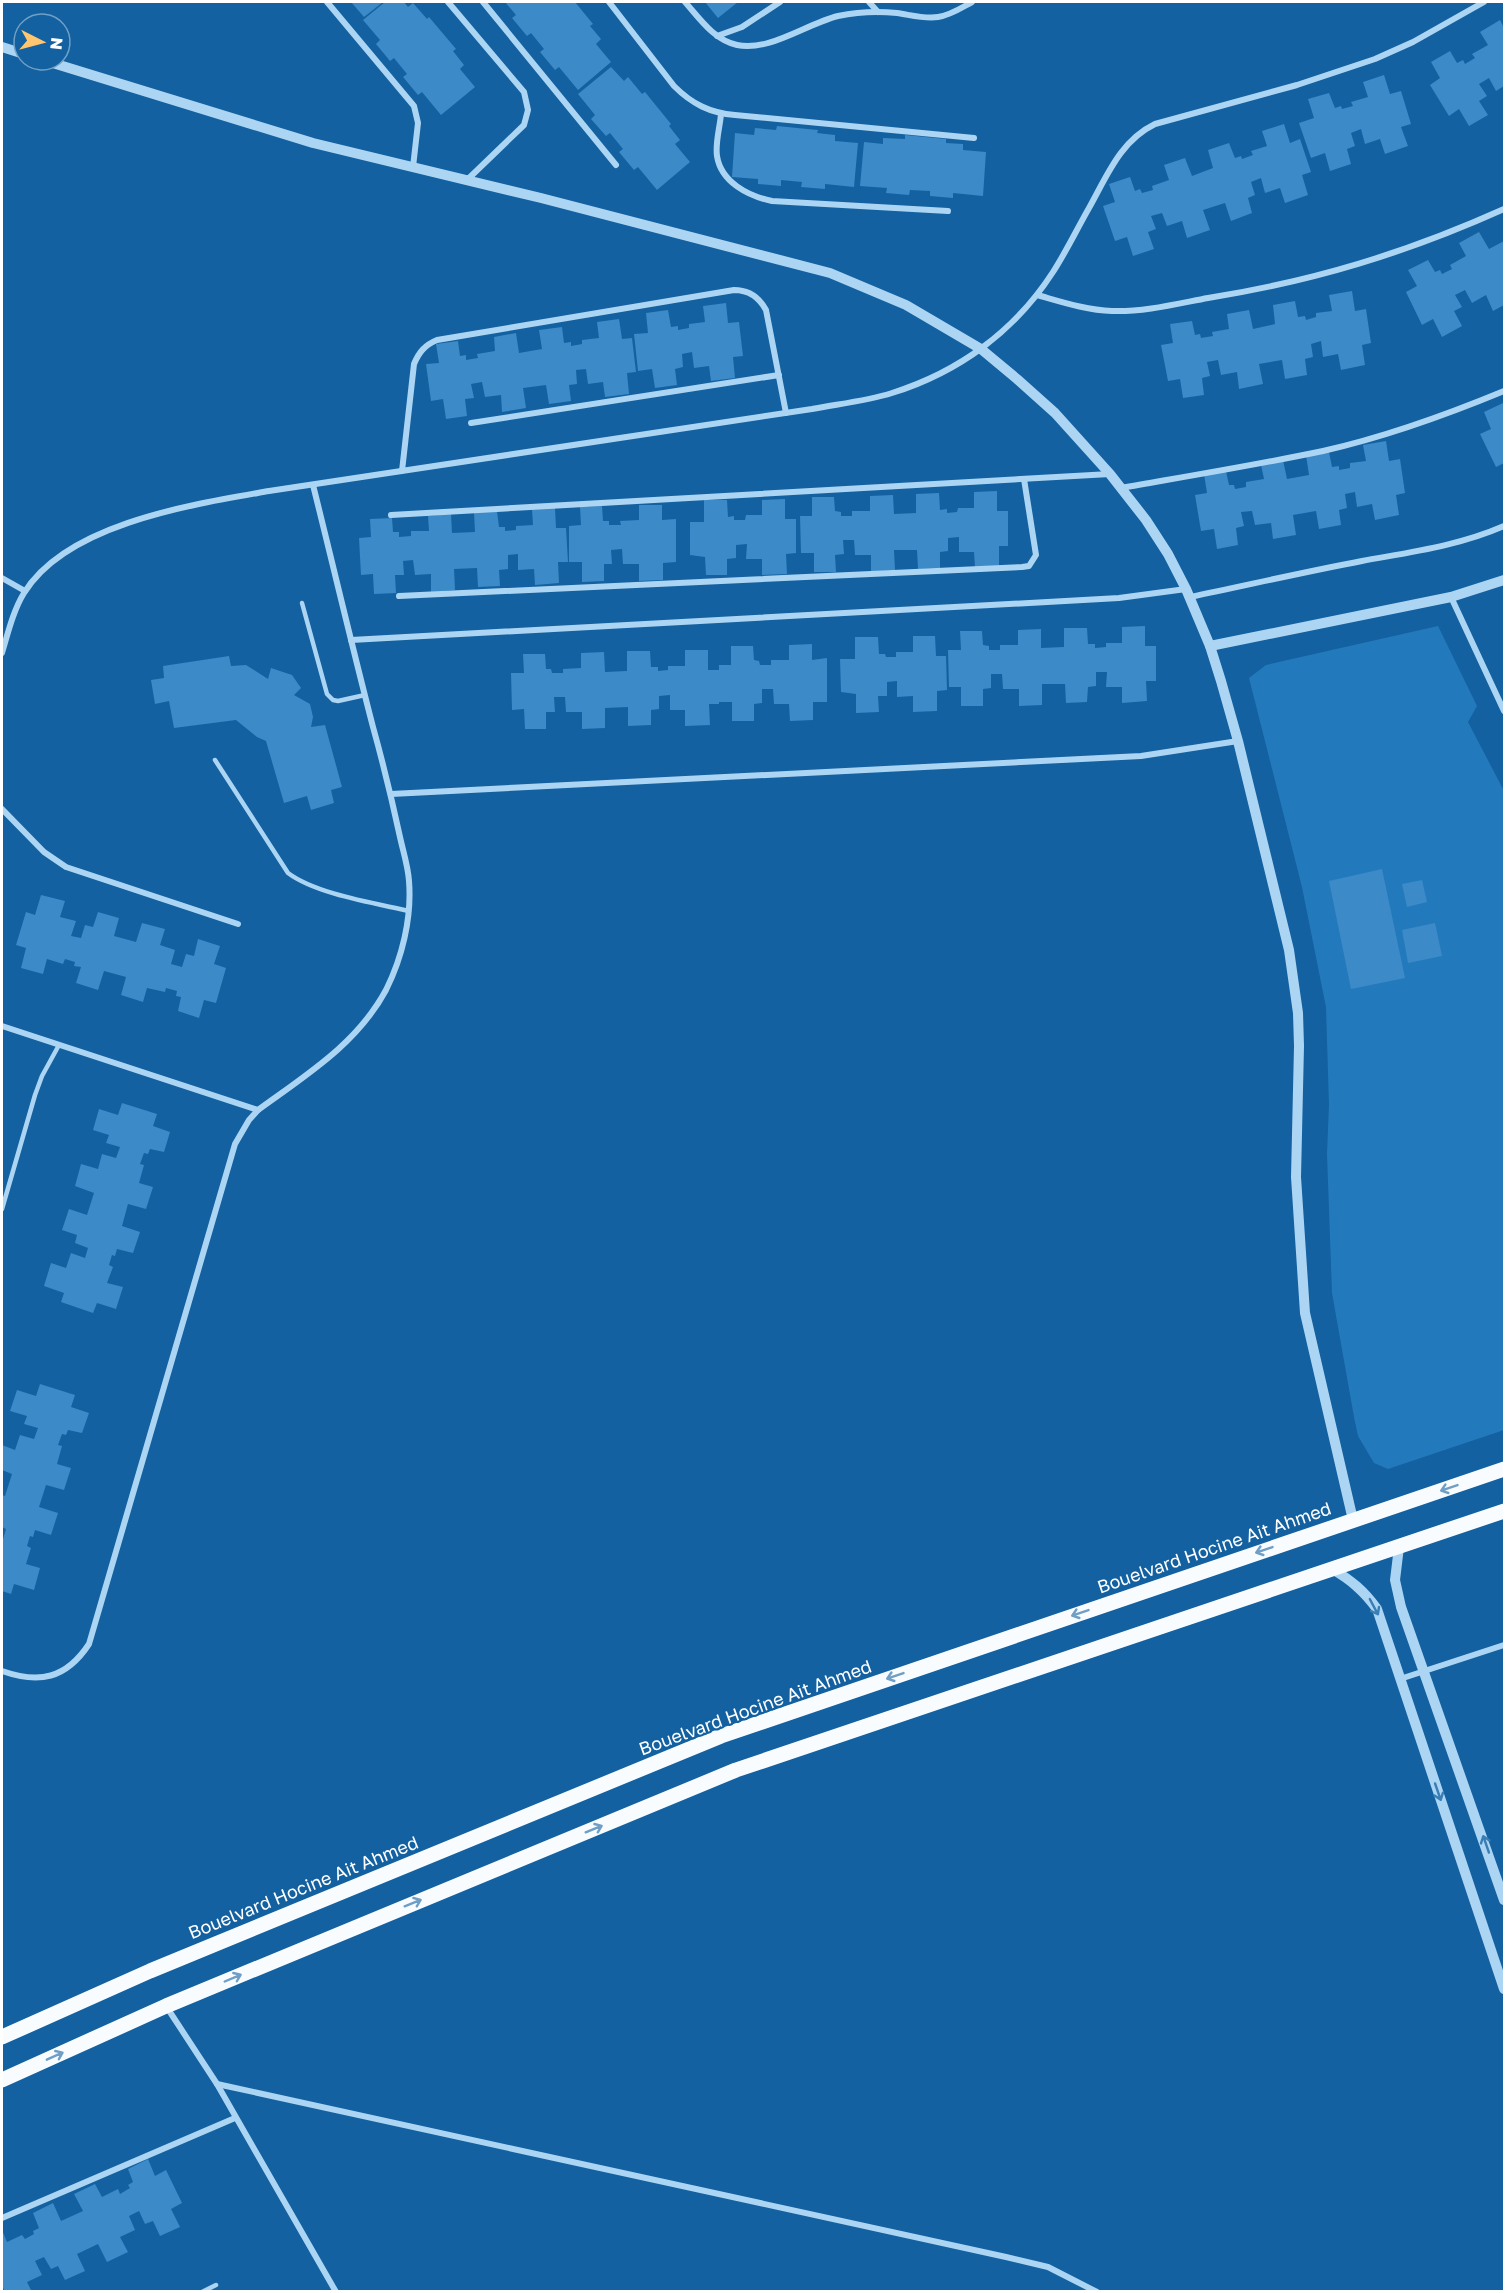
<svg xmlns="http://www.w3.org/2000/svg" width="1506" height="2293" viewBox="0 0 1506 2293" font-family="'Golos Text',sans-serif">
	<style>
		.green { fill: #227abd }
		.building { fill: #3c8ac7 }
		.lines { fill: none; stroke-linecap: round; stroke-linejoin: round }
		.service { stroke: #acd5f4; stroke-width: 4.5 }
		.minor { stroke: #acd5f4; stroke-width: 6 }
		.tertiary { stroke: #acd5f4; stroke-width: 10 }
		.primary { stroke: #f9fcff; stroke-width: 15 }
		.oneway { stroke: #6f9fc6 }
		.oneway2 { stroke: #397eb5 }
		.labels { text-anchor: middle; dominant-baseline: central; stroke-width: 4.5; stroke-linejoin: round; paint-order: stroke }
		.street-label { font-size: 18px; fill: #fff; stroke: #1361a0 }
	</style>
	<rect width="100%" height="100%" fill="#1361a0"/>
	<polygon class="green" points="1438,626 1477,706 1468,722 1504,791 1504,1430 1388,1469 1374,1463 1358,1436 1354,1417 1332,1293 1327,1154 1329,1105 1326,1007 1302,887 1249,678 1266,665"/>
	<g class="building">
		<polygon points="351,2 383,2 364,17"/>
		<polygon points="385,2 404,2 408,7 413,3 427,19 429,17 456,49 453,51 464,65 460,69 475,87 441,115 422,92 418,95 403,77 407,74 394,58 390,61 376,44 380,40 363,20"/>
		<polygon points="505,2 575,2 593,24 590,26 601,39 596,44 611,62 578,90 559,67 555,70 540,52 544,49 531,33 527,36 512,18 516,15"/>
		<polygon points="705,2 738,2 718,18"/>
		<polygon points="1500,20 1504,28 1504,86 1496,91 1489,78 1479,84 1487,96 1479,101 1488,115 1469,126 1459,109 1449,116 1430,85 1440,78 1431,62 1450,51 1457,63 1463,60 1465,64 1475,58 1472,54 1488,45 1480,32"/>
		<polygon points="611,67 624,81 628,77 642,94 645,92 671,124 669,126 680,140 675,144 690,162 657,190 638,167 634,170 619,152 623,149 610,133 606,136 591,119 595,115 578,94"/>
		<polygon points="1384,75 1390,94 1401,91 1411,124 1401,127 1408,146 1385,154 1380,139 1365,144 1361,129 1351,133 1355,146 1347,149 1351,164 1330,171 1325,153 1311,158 1299,123 1314,118 1308,99 1329,93 1335,108 1341,106 1342,109 1353,106 1351,102 1368,97 1363,82"/>
		<polygon points="1284,124 1290,143 1300,139 1311,172 1302,175 1308,195 1285,203 1280,188 1265,193 1261,178 1251,182 1255,195 1248,198 1252,213 1231,221 1225,203 1203,210 1210,230 1187,238 1182,221 1167,226 1162,213 1151,216 1156,229 1148,232 1154,249 1133,256 1127,237 1115,241 1103,206 1115,202 1109,184 1130,177 1135,191 1140,189 1142,193 1153,190 1152,186 1169,180 1164,165 1185,158 1192,176 1213,168 1208,150 1229,143 1235,158 1241,156 1242,159 1253,155 1251,151 1267,146 1262,131"/>
		<polygon points="777,126 818,130 817,133 835,135 835,141 858,143 854,187 825,184 825,189 801,187 802,182 781,180 781,186 758,184 758,179 732,177 735,133 754,135 755,128 776,130"/>
		<polygon points="905,135 946,139 946,143 963,144 963,150 986,152 983,196 953,193 953,198 930,196 930,191 910,190 909,195 886,193 887,188 860,186 864,142 883,144 883,138 905,139"/>
		<polygon points="1479,232 1489,249 1504,241 1504,305 1493,311 1486,295 1472,303 1465,290 1455,295 1462,307 1454,311 1462,326 1442,337 1433,319 1422,325 1406,292 1417,286 1408,270 1428,260 1435,272 1440,270 1442,274 1452,269 1450,265 1466,256 1459,243"/>
		<polygon points="1352,291 1355,311 1366,309 1371,343 1362,345 1365,365 1341,370 1338,354 1323,357 1321,341 1311,344 1313,357 1305,359 1307,375 1285,379 1282,360 1259,364 1263,384 1239,389 1237,372 1221,375 1218,360 1207,362 1210,376 1202,378 1204,395 1183,398 1180,379 1168,381 1161,345 1173,343 1170,324 1192,321 1195,335 1200,334 1201,338 1213,336 1212,332 1229,329 1227,314 1249,310 1253,329 1275,324 1273,305 1295,301 1298,317 1305,316 1306,320 1316,317 1316,313 1332,311 1329,295"/>
		<polygon points="726,303 728,323 739,322 743,356 733,357 735,378 711,381 709,366 694,368 692,352 682,354 683,367 675,369 677,385 655,388 652,369 638,371 634,334 648,333 646,313 668,310 671,327 678,326 678,330 689,328 689,324 705,322 703,306"/>
		<polygon points="619,319 622,339 632,338 636,372 627,373 629,394 605,397 603,382 588,384 586,369 576,370 577,384 569,385 571,401 549,404 546,385 523,388 526,408 502,412 501,395 485,397 482,382 471,384 474,398 465,399 467,416 446,419 443,399 431,401 426,364 439,363 436,344 458,341 460,356 466,355 466,360 478,358 477,354 495,351 494,337 516,333 519,353 542,349 539,330 562,327 564,343 571,342 571,346 582,344 582,340 599,338 597,322"/>
		<polygon points="1503,403 1504,463 1496,467 1480,434 1491,429 1484,412"/>
		<polygon points="1386,441 1389,461 1400,459 1405,493 1396,495 1399,515 1375,520 1372,504 1357,507 1355,492 1345,494 1347,508 1339,510 1341,525 1319,529 1316,511 1293,515 1296,535 1273,539 1271,523 1255,525 1252,511 1241,512 1244,526 1236,528 1238,545 1217,549 1214,529 1201,531 1195,495 1207,493 1204,474 1226,471 1229,485 1234,485 1235,489 1246,487 1246,482 1264,479 1261,465 1283,460 1287,479 1309,475 1306,455 1329,452 1332,467 1339,466 1339,470 1350,468 1350,463 1366,461 1363,445"/>
		<polygon points="997,491 997,511 1008,511 1008,546 999,546 999,566 975,568 974,552 959,552 959,537 948,538 948,551 940,552 940,568 918,569 917,550 894,550 895,570 871,572 871,555 855,555 854,540 843,540 844,554 835,555 836,572 814,572 814,553 801,553 800,516 812,516 812,497 834,497 835,511 841,512 841,516 852,516 852,511 870,511 870,496 893,495 894,514 916,513 916,494 939,493 940,510 947,509 947,513 957,512 958,508 974,508 974,492"/>
		<polygon points="785,499 785,519 796,519 796,553 786,554 787,574 762,575 762,559 746,559 747,544 736,545 736,558 727,559 727,575 706,575 705,557 690,555 690,522 704,522 704,500 727,500 728,517 734,516 734,520 745,520 746,515 762,515 762,500"/>
		<polygon points="639,505 662,505 662,520 676,519 676,562 663,563 663,580 639,581 639,564 623,564 622,549 611,550 612,564 604,564 604,581 582,582 582,562 569,562 569,526 581,525 580,507 602,506 603,521 609,521 609,525 621,525 620,521 639,520"/>
		<polygon points="555,508 556,528 566,528 568,562 558,562 559,583 535,585 534,569 518,570 518,554 508,555 508,569 499,570 500,586 478,587 477,568 454,569 455,590 431,592 431,574 415,575 413,560 403,561 404,575 395,575 396,593 374,594 373,574 361,575 359,538 371,537 370,519 392,518 393,532 399,532 399,537 411,536 411,531 429,531 428,516 451,514 452,533 475,532 474,512 497,511 499,527 505,527 505,531 516,530 516,526 533,525 532,509"/>
		<polygon points="1145,626 1145,646 1156,646 1156,681 1146,681 1147,701 1122,703 1122,687 1106,687 1107,672 1096,672 1096,686 1088,687 1087,702 1066,703 1065,684 1042,684 1042,705 1019,706 1019,689 1003,689 1002,674 991,674 991,688 983,689 983,706 961,706 961,687 949,687 948,650 961,650 960,631 982,631 983,645 989,646 989,650 1000,650 1000,645 1018,645 1018,630 1041,629 1041,648 1064,647 1064,628 1087,628 1088,644 1095,644 1095,648 1106,647 1106,643 1122,643 1122,627"/>
		<polygon points="913,636 935,636 936,656 946,656 947,690 937,691 937,711 913,712 913,696 897,697 897,681 887,682 887,696 878,696 879,712 856,713 856,694 841,692 840,659 855,659 855,637 878,637 879,654 885,654 886,657 896,657 896,652 913,652"/>
		<polygon points="812,644 812,660 827,658 827,702 813,702 813,720 790,721 789,704 774,704 773,689 762,689 762,703 754,704 754,721 732,721 732,702 719,702 719,704 709,704 710,725 685,726 685,710 670,710 670,695 659,696 659,709 651,710 651,725 628,726 628,707 605,708 605,728 582,729 582,712 566,712 565,697 554,697 555,712 546,712 546,729 525,729 524,709 512,710 511,673 524,673 523,654 545,654 546,669 551,669 552,673 563,673 563,669 581,668 581,653 604,652 605,672 627,671 627,651 650,651 651,667 658,667 658,671 668,670 668,666 685,666 685,650 708,650 708,670 719,670 719,665 731,665 731,646 753,646 754,660 759,661 760,665 771,665 771,660 789,660 789,645"/>
		<polygon points="229,656 231,666 246,665 268,679 271,668 292,675 301,688 294,695 310,704 313,717 311,727 325,725 342,787 331,790 334,803 311,810 307,796 284,803 266,741 257,737 236,720 174,728 169,701 155,704 151,680 164,678 163,666"/>
		<polygon points="1382,869 1405,978 1351,989 1329,881"/>
		<polygon points="1422,880 1427,902 1407,907 1402,884"/>
		<polygon points="41,895 65,901 60,917 76,921 71,936 81,938 85,925 93,927 98,912 119,918 114,936 136,942 142,923 165,929 160,945 175,950 171,964 182,967 186,954 194,956 198,939 220,946 214,964 226,968 216,1003 204,1000 199,1018 178,1011 181,997 176,996 177,991 166,988 165,992 147,988 143,1002 121,995 126,977 104,971 98,990 76,983 81,967 74,966 75,962 65,959 63,964 47,959 43,974 21,968 26,948 16,945 26,912 35,915"/>
		<polygon points="1435,923 1442,956 1408,963 1402,930"/>
		<polygon points="122,1103 157,1114 153,1126 170,1132 164,1152 150,1149 148,1154 144,1153 140,1164 144,1165 139,1183 153,1187 146,1209 128,1204 122,1226 140,1232 133,1253 117,1249 115,1256 112,1255 109,1265 113,1267 107,1283 123,1287 116,1309 97,1303 93,1313 61,1302 64,1293 44,1286 51,1263 66,1268 71,1253 85,1258 88,1248 75,1243 77,1235 62,1230 69,1209 87,1215 94,1193 75,1186 81,1164 98,1169 102,1154 116,1158 120,1147 106,1143 109,1135 93,1130 99,1109 118,1115"/>
		<polygon points="40,1384 75,1395 71,1407 89,1413 82,1433 68,1430 66,1435 62,1434 58,1445 62,1446 57,1464 71,1468 64,1490 46,1485 39,1507 58,1513 51,1535 35,1530 33,1537 30,1536 27,1546 31,1548 26,1564 40,1568 34,1590 14,1584 11,1594 2,1591 2,1539 3,1539 6,1529 2,1527 2,1495 5,1496 12,1474 2,1470 2,1445 15,1450 20,1435 34,1439 38,1428 24,1424 27,1416 10,1411 17,1390 36,1396"/>
		<polygon points="148,2159 155,2176 166,2170 182,2203 171,2209 180,2227 160,2236 153,2221 145,2224 139,2211 129,2216 135,2230 120,2237 128,2252 107,2262 98,2244 77,2254 85,2271 65,2280 58,2266 51,2269 44,2257 35,2261 42,2275 27,2282 32,2292 5,2292 3,2288 2,2288 2,2230 7,2242 22,2235 25,2239 34,2234 33,2231 39,2228 33,2213 53,2203 61,2221 83,2211 74,2194 95,2184 102,2197 118,2189 120,2194 130,2188 128,2185 133,2182 128,2169"/>
	</g>
	<g class="lines">
		<g class="service">
			<polyline points="302,603 327,694 333,700 338,701 365,695"/>
			<path d="M215 760 288 873C316 894 374 903 409 911"/>
			<polyline points="2,1209 35,1095 42,1076 59,1045"/>
			<polyline points="202,2292 216,2285"/>
		</g>
		<g class="minor">
			<polyline points="327,2 414,106 418,123 413,167"/>
			<polyline points="448,2 524,92 528,110 524,125 467,180"/>
			<polyline points="483,2 616,165"/>
			<path d="M609 2 674 86C692 104 710 113 735 115L974 138"/>
			<path d="M685 2C700 19 714 40 737 45 769 52 806 24 838 16 857 12 878 11 897 13 911 15 924 19 938 17 951 15 961 8 972 2"/>
			<polyline points="869,2 878,12"/>
			<polyline points="717,36 742,27 780,2"/>
			<path d="M721 114C720 127 715 143 717 156 721 182 748 196 772 201L948 211"/>
			<path d="M1037 295C1062 302 1086 310 1112 311 1144 312 1176 304 1208 298 1314 281 1406 253 1504 209"/>
			<polyline points="471,423 779,375"/>
			<path d="M402 471 414 364C419 352 425 345 437 340L734 290C749 290 759 297 766 310L786 413"/>
			<path d="M1121 488C1189 476 1256 465 1323 451 1385 437 1446 415 1504 391"/>
			<polyline points="391,515 1110,474"/>
			<polyline points="2,578 25,591"/>
			<polyline points="399,596 1022,567 1029,566 1036,555 1024,479"/>
			<path d="M1190 597C1248 585 1304 572 1362 561 1411 552 1458 546 1504 526"/>
			<polyline points="1451,597 1504,711"/>
			<polyline points="351,640 1119,598 1186,589"/>
			<path d="M2 653C8 633 13 611 24 593 67 523 195 504 269 491L812 409C838 404 867 401 892 393 959 372 1015 331 1053 272 1066 252 1077 229 1089 208 1107 176 1120 141 1155 124L1297 85 1375 59 1413 42 1484 2"/>
			<polyline points="391,794 1141,756 1238,741"/>
			<polyline points="2,809 44,852 66,867 238,924"/>
			<polyline points="2,1026 258,1110"/>
			<path d="M2 1671C39 1684 66 1679 89 1644L235 1144 249 1120 258 1110C306 1075 357 1044 386 990 402 958 412 918 409 881 408 866 403 851 400 837 392 800 383 763 373 727 352 646 333 565 313 485"/>
			<polyline points="1400,1679 1504,1645"/>
			<polyline points="166,2006 217,2084 336,2292"/>
			<polyline points="217,2084 1006,2257 1048,2267 1097,2292"/>
			<polyline points="2,2218 235,2118"/>
		</g>
		<g class="tertiary">
			<polyline points="2,47 24,54"/>
			<polyline points="43,60 313,143 541,198 830,273 906,305 981,349 1017,379 1055,413 1110,474 1146,520 1168,554 1186,589 1210,646 1221,681 1238,741 1289,950 1298,1013 1299,1046 1296,1177 1305,1313 1353,1520"/>
			<polyline points="1210,646 1451,597 1504,580"/>
			<polyline points="1399,1547 1395,1580 1401,1607 1504,1900"/>
			<path d="M1332 1569C1351 1580 1364 1591 1377 1609L1504 1989"/>
		</g>
		<g class="primary">
			<polyline points="2,2037 150,1971 721,1736 1504,1469"/>
			<polyline points="2,2080 166,2006 736,1770 1504,1511"/>
		</g>
	</g>
	<defs><path id="oneway-shaft" d="M-6 0H5M1.5-3L5.5 0L1.5 3" fill="none" stroke-width="1.6" stroke-linecap="round" stroke-linejoin="round" transform="scale(1.5)"/></defs>
	<g class="oneway">
		<use href="#oneway-shaft" transform="translate(1449 1488) rotate(161)"/>
		<use href="#oneway-shaft" transform="translate(1264 1550) rotate(161)"/>
		<use href="#oneway-shaft" transform="translate(1080 1613) rotate(161)"/>
		<use href="#oneway-shaft" transform="translate(895 1676) rotate(161)"/>
		<use href="#oneway-shaft" transform="translate(594 1829) rotate(-22)"/>
		<use href="#oneway-shaft" transform="translate(413 1903) rotate(-22)"/>
		<use href="#oneway-shaft" transform="translate(233 1978) rotate(-23)"/>
		<use href="#oneway-shaft" transform="translate(55 2056) rotate(-24)"/>
	</g>
	<g class="oneway2">
		<use href="#oneway-shaft" transform="translate(1374 1607) rotate(62)"/>
		<use href="#oneway-shaft" transform="translate(1438 1792) rotate(71)"/>
		<use href="#oneway-shaft" transform="translate(1486 1844) rotate(-109)"/>
	</g>
	<g class="labels">
		<g class="street-label">
			<text transform="translate(1214 1547) rotate(-19)">Bouelvard Hocine Ait Ahmed</text>
			<text transform="translate(755 1707) rotate(-20)">Bouelvard Hocine Ait Ahmed</text>
			<text transform="translate(303 1887) rotate(-22)">Bouelvard Hocine Ait Ahmed</text>
		</g>
	</g>
	<rect width="1506" height="2293" fill="none" stroke="#ffffff" stroke-width="6"/>
	<g transform="translate(42 42) rotate(96)"><circle r="28" fill="#1361a0" stroke="#71a0c6" stroke-width="1.5"/>
	<path d="M0-4.5L10 22L0 15L-10 22Z" fill="#ffc56f"/>
	<text y="-9" font-size="16" font-weight="bold" text-anchor="middle" fill="#ffffff">N</text>
	</g>
</svg>
